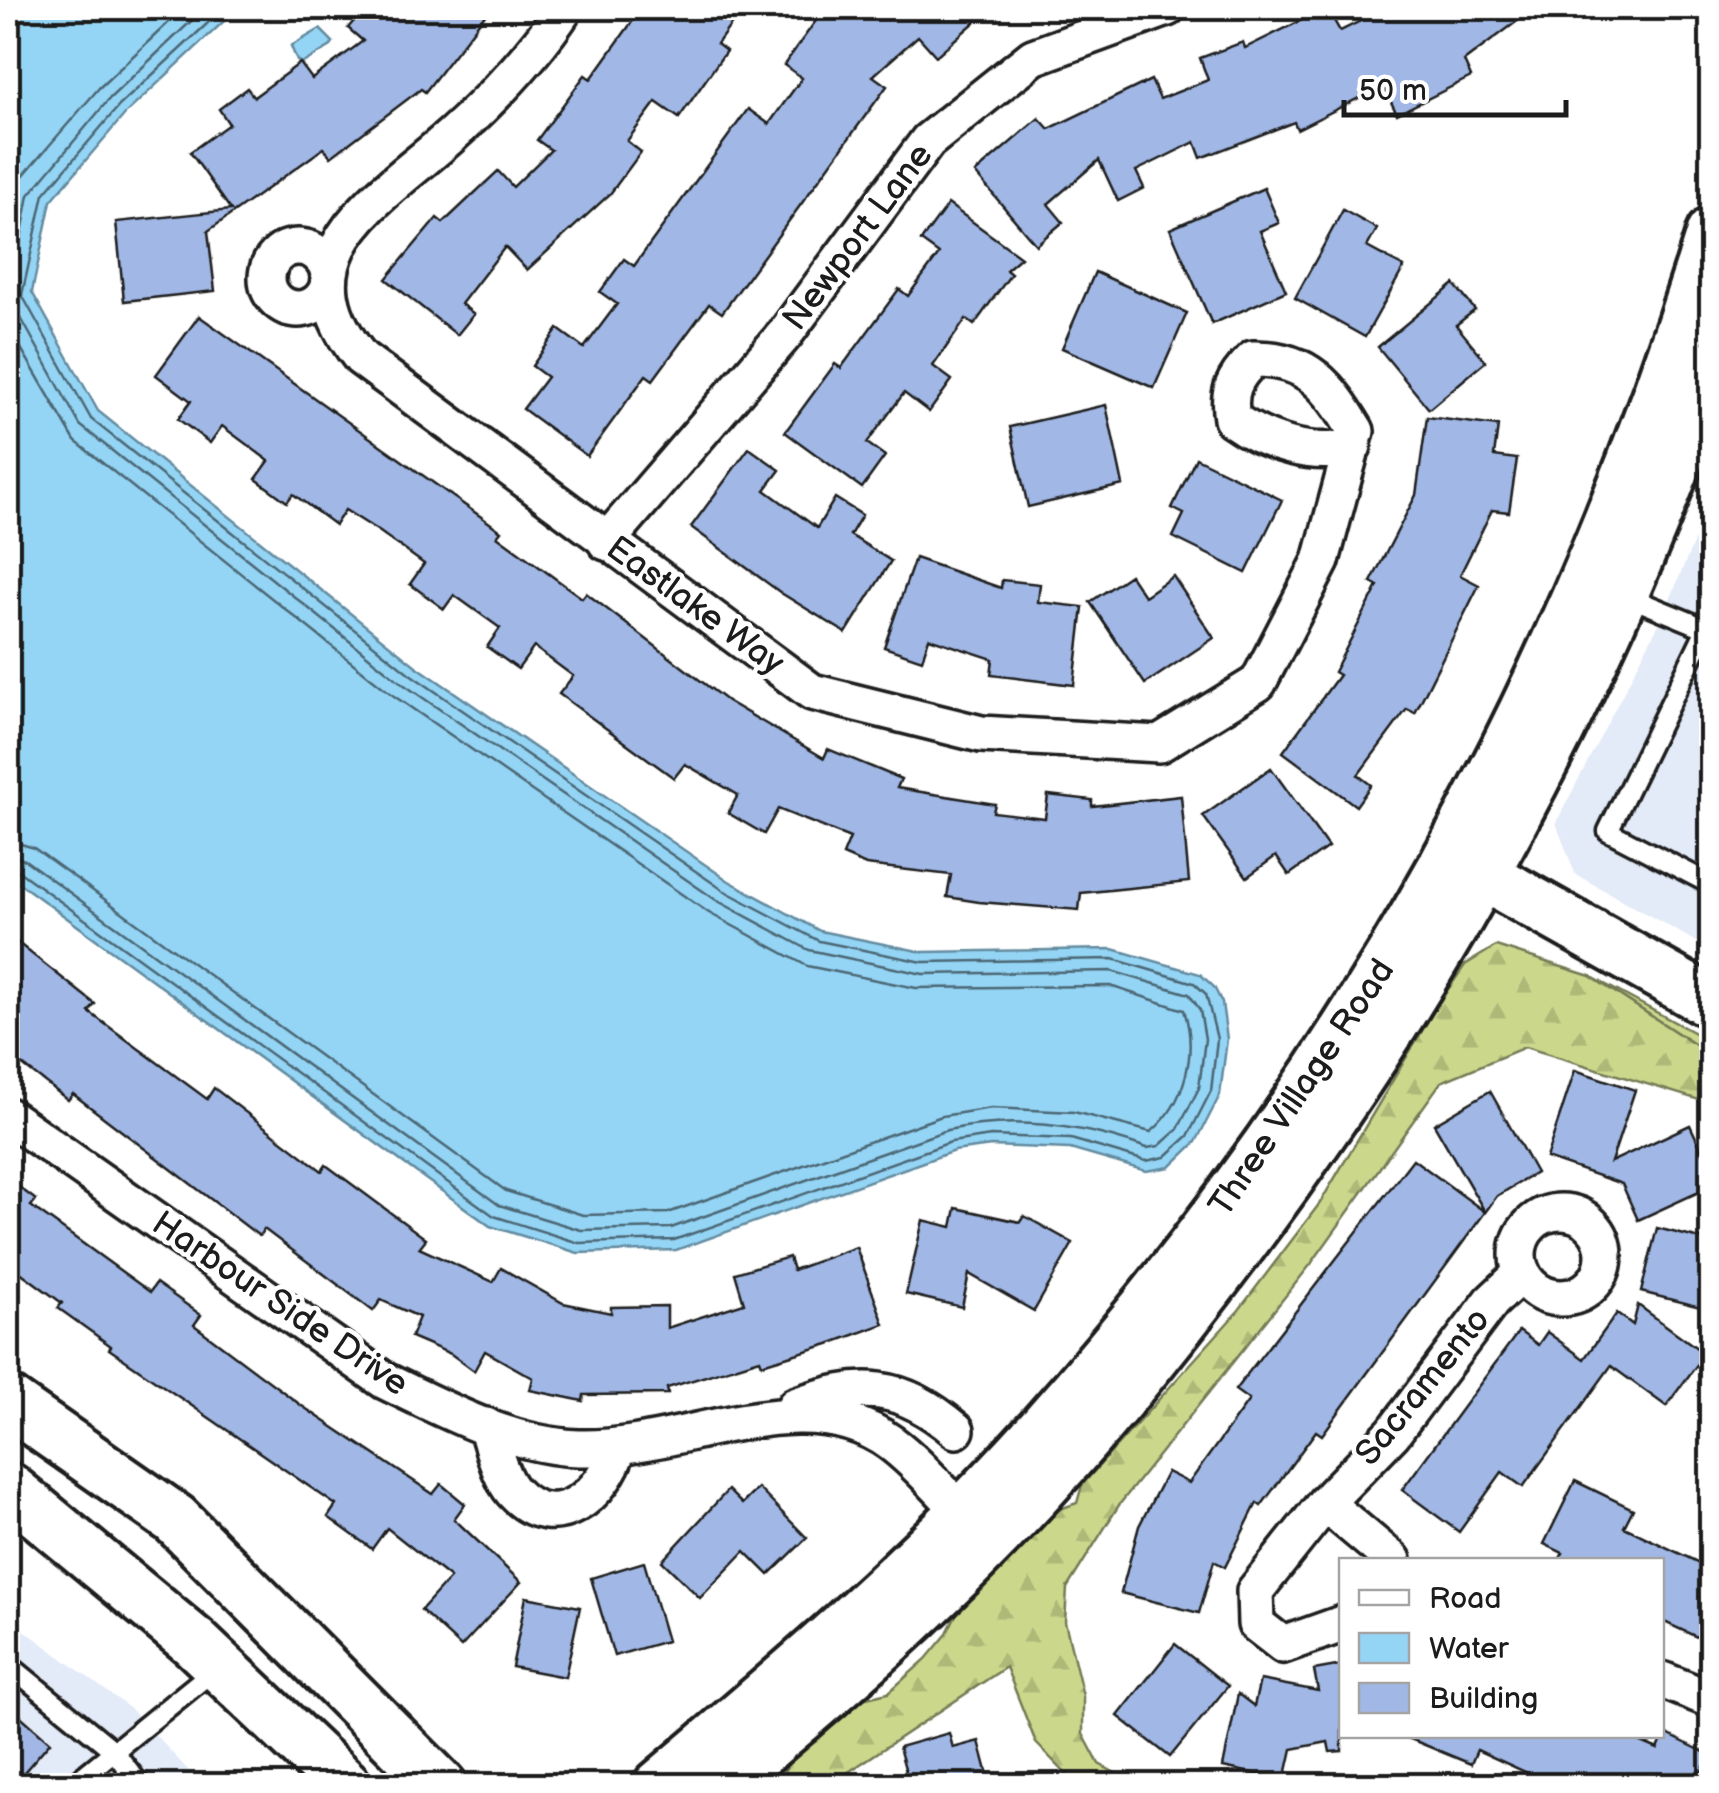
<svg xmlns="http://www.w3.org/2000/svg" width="1719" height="1793" viewBox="0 0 1719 1793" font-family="'Balsamiq Sans',sans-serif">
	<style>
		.built { fill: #e3eaf8 }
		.green { fill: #cbd88c; stroke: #747a54; stroke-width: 2.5 }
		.forest { fill: url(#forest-firs); stroke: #747a54; stroke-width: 2.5 }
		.water { fill: #94d5f6; stroke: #648b9f; stroke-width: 2.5 }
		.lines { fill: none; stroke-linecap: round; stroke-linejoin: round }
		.shore { stroke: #4c6673; stroke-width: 2.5 }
		.building { fill: #a1b8e6; stroke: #1c1c1c; stroke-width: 2.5 }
		.lane-casing { stroke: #1c1c1c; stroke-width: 25 }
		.street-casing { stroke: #1c1c1c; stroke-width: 42 }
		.secondary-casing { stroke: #1c1c1c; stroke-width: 58 }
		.lane { stroke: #fff; stroke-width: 18 }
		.street { stroke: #fff; stroke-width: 35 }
		.secondary { stroke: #fff; stroke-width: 50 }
		.labels { text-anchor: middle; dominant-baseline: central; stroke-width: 9; stroke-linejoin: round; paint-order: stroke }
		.street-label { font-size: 35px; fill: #1c1c1c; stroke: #fff }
	</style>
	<defs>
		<pattern id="forest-firs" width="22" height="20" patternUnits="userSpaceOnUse" patternTransform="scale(2.5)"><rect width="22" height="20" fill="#cbd88c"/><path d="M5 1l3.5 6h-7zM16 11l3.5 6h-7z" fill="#aeb978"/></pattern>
	</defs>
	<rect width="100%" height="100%" fill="#fff"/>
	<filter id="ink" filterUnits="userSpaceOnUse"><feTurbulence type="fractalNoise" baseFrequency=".01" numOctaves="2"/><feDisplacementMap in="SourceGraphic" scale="20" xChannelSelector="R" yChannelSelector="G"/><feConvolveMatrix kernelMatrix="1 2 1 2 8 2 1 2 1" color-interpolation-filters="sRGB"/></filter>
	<g filter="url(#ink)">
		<g class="built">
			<polygon points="1711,500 1711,950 1575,874 1556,823 1665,612"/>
			<polygon points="8,1618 132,1710 202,1785 8,1785"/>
		</g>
		<polygon class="green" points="1590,976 1711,1042 1711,1055"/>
		<polygon class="forest" points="1496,946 1590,976 1711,1055 1711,1110 1703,1101 1525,1047 1441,1082 1311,1264 1119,1505 1067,1588 1065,1622 1083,1696 1083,1734 1099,1764 1137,1785 1076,1784 1036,1743 1006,1667 829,1785 776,1786 794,1754 836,1705 888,1693 926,1659 946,1635 970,1586 1020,1523 1077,1503 1082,1485 1239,1310 1320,1203 1438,1004 1465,965"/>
		<g class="water">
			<polygon points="8,8 238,8 126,113 51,201 32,292 98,411 416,666 729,881 820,931 923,952 1113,949 1200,974 1214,987 1222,1003 1227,1039 1220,1095 1196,1142 1170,1167 1146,1171 1070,1149 991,1146 954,1151 676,1250 578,1253 490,1226 8,875"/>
			<polygon points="320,29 333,42 331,46 303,63 297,61 291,46"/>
		</g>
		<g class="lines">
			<g class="shore">
				<polyline points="8,226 22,177 99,88 184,8"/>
				<path d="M8 326 75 441 394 696 709 913 807 966 916 988 1110 986 1184 1010C1198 1052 1185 1104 1151 1132L1074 1112 991 1108 942 1116 668 1213 583 1215 506 1191 34 848 8 840"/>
				<path d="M8 855 25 860 499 1205 581 1230 671 1228 947 1130C1014 1116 1083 1125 1147 1148L1159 1146 1178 1129 1199 1088 1205 1039 1200 1010 1189 994 1111 971 923 974 809 950 716 900 403 684 80 425 10 298 29 195 110 98 205 8"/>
				<polyline points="8,868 17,870 494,1216 579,1243 674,1240 951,1142 991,1136 1071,1139 1146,1161 1165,1157 1188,1136 1211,1091 1217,1039 1206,994 1194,983 1113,959 923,962 819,941 723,890 410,674 91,419 22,295 44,194 119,106 224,8"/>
			</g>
		</g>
		<g class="building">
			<polygon points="365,8 490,8 425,92 421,89 331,157 324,148 208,231 215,291 124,301 116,222 231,210 190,152 229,124 219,109 247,88 254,97 300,63 312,79 363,41 348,28"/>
			<polygon points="642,8 743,8 717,44 726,51 679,118 656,102 627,141 641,152 610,194 527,270 505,247 461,304 474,314 457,335 386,279 437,218 443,223 498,171 513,187 551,150 537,140 585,75 591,79"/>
			<polygon points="825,8 991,8 936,56 918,36 873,76 887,86 722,313 709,304 653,380 646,375 587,456 523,409 547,377 532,366 558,329 584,348 617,304 600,292 624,259 634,266 748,109 769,124 802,78 784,65"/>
			<polygon points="1327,8 1340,31 1387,8 1535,8 1464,61 1471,77 1397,114 1383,86 1297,129 1294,122 1201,158 1195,142 1136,171 1144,188 1118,201 1099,160 1048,204 1063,222 1036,245 975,173 1039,118 1049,129 1151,80 1160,99 1208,80 1200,58 1243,42 1245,48"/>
			<polygon points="1264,188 1279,223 1260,231 1286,291 1212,324 1170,229"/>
			<polygon points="948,204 1021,257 1006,270 1011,274 974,325 966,319 933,366 952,380 929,412 904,393 867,443 885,456 862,488 785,432 835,364 841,368 899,289 908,296 939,254 921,241"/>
			<polygon points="1343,210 1377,229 1367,247 1404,267 1365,337 1295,298"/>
			<polygon points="1095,272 1187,313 1154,388 1062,348"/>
			<polygon points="1454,284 1475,310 1456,325 1486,361 1429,409 1378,347"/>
			<polygon points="199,316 501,531 497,536 582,598 586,593 727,701 824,758 828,749 901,779 897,788 995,804 993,812 1045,818 1048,795 1092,800 1092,806 1181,796 1189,882 1081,893 1079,910 979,902 947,897 951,875 866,865 843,855 850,838 778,809 764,834 728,813 738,795 685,764 674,778 559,694 573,676 534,647 518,669 487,647 500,628 454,595 444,609 410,584 424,564 380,532 345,510 335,525 293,494 287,502 256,479 269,461 222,426 210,443 178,419 191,401 156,375"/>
			<polygon points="1106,405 1123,485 1028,507 1010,427"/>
			<polygon points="1427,417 1498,426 1494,456 1517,459 1509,512 1492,510 1460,575 1479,585 1415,713 1407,709 1358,775 1371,785 1356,806 1283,752 1339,675 1334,672 1378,586 1371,582 1416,495"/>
			<polygon points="749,448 780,470 765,490 817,528 835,498 862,515 850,535 891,561 846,633 781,593 691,527"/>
			<polygon points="1196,458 1282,500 1246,573 1173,537 1184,514 1172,508"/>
			<polygon points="915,558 1001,588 1002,580 1040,584 1038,602 1083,607 1074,685 991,675 993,659 929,638 922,660 884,647"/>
			<polygon points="1130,575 1144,596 1173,576 1214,638 1145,684 1090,602"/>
			<polygon points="1271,768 1328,847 1289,875 1276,856 1247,877 1203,816"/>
			<polygon points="8,935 95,1004 89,1012 207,1099 214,1088 322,1171 326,1165 426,1239 419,1248 493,1282 501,1268 563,1303 611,1313 611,1307 667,1306 667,1328 744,1303 735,1273 789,1257 793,1270 856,1247 884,1324 829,1344 762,1364 760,1359 667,1388 668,1394 584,1395 583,1401 530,1390 533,1378 485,1351 474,1371 451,1354 411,1337 419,1317 381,1300 373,1311 264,1229 259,1236 73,1094 68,1100 8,1054"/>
			<polygon points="1575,1070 1635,1090 1611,1162 1690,1125 1712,1172 1712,1186 1638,1220 1622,1184 1546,1158"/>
			<polygon points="1490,1091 1536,1173 1497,1196 1322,1435 1316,1431 1261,1506 1257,1503 1225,1567 1214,1561 1199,1613 1121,1593 1139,1526 1167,1472 1189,1483 1249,1400 1235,1390 1413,1159 1485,1212 1434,1124"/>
			<polygon points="8,1179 36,1200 31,1206 150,1292 156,1283 201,1315 194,1325 302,1406 433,1494 441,1484 465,1504 454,1519 521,1582 461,1647 421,1610 450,1578 387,1528 372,1549 328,1517 336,1505 109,1349 111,1346 58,1308 62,1303 8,1263"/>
			<polygon points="956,1208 1020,1222 1024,1216 1073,1243 1034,1311 969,1274 962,1307 906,1294 923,1220 952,1227"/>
			<polygon points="1657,1228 1712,1242 1712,1310 1641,1292"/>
			<polygon points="1638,1305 1705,1354 1666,1406 1611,1366 1523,1487 1502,1472 1459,1532 1402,1490 1519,1331 1538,1345 1547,1332 1584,1359 1617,1313 1633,1325"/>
			<polygon points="1575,1481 1633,1509 1624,1527 1712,1569 1712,1644 1662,1621 1662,1560 1559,1560 1563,1553 1544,1544"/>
			<polygon points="758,1488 807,1538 769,1575 745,1551 700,1598 662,1561 728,1490 742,1504"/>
			<polygon points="644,1562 667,1641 614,1656 591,1578"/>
			<polygon points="526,1597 580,1607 565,1677 512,1667"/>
			<polygon points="1175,1644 1228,1686 1170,1757 1118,1716"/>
			<polygon points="1342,1665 1342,1751 1330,1752 1328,1742 1292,1749 1285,1780 1223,1767 1238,1694 1254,1706 1260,1680 1318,1691 1314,1670"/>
			<polygon points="8,1705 50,1742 12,1786 8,1786"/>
			<polygon points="949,1733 953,1748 979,1741 991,1786 910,1786 899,1747"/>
			<polygon points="1665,1733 1710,1755 1694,1786 1556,1786 1477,1750 1471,1764 1403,1736 1627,1736 1658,1749"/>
		</g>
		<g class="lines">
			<g class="lane-casing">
				<g id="lane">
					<polyline points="1624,595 1712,631"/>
					<polyline points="1712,617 1608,831 1712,885"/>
					<polyline points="8,1664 113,1750 141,1786"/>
					<polyline points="71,1786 219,1666"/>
				</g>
			</g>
			<g class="street-casing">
				<g id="street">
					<path d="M565 8C534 55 495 96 453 134 381 199 276 252 361 358L812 692 981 734 1159 744 1258 683 1321 561 1356 431C1330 387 1308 358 1253 359 1234 378 1227 391 1232 419 1264 442 1315 459 1353 446"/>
					<circle cx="298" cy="278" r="31"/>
					<polyline points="606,542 785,334 928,141 1033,57 1167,8"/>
					<path d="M8 1116 385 1381C445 1410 512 1446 579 1448 681 1451 802 1378 891 1443 917 1462 939 1489 962 1512"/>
					<circle cx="1561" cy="1255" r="43"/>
					<path d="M795 1406C862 1381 900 1383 956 1430"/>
					<path d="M486 1426C493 1446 499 1476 513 1492 555 1538 605 1493 618 1448"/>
					<polyline points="1325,1503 1255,1591 1256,1624 1283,1645 1342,1624"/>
					<polyline points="1393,1560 1325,1503 1393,1433 1492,1301 1522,1273"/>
					<polyline points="1662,1680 1712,1700"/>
				</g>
			</g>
			<g class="secondary-casing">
				<g id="secondary">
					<polyline points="1459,861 1712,1003"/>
					<polyline points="8,1402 175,1519 441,1786"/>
					<polyline points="8,1488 194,1642 346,1786"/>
					<path d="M659 1786C793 1673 928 1558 1044 1427 1358 1074 1573 683 1712 233"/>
					<path d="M719 1786C812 1709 904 1630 988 1544 1079 1452 1161 1351 1238 1248 1444 973 1598 690 1712 366"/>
				</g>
			</g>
			<use href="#lane" class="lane"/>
			<use href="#street" class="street"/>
			<use href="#secondary" class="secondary"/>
		</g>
	</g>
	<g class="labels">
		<g class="street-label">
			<text transform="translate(858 237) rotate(-53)">Newport Lane</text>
			<text transform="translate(695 606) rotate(36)">Eastlake Way</text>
			<text transform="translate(1302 1088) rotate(-56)">Three Village Road</text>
			<text transform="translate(280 1304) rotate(34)">Harbour Side Drive</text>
			<text transform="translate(1423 1387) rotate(-51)">Sacramento</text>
		</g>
	</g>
	<rect width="1719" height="1793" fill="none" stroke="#fff" stroke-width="40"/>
	<rect x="20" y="20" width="1679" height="1753" fill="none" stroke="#1c1c1c" stroke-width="4" filter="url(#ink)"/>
	<rect x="1339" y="1558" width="325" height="180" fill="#ffffff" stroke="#a4a4a4" stroke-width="2.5"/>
	<rect x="1359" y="1590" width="50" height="15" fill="#ffffff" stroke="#a4a4a4" stroke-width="2.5"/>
	<text x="1429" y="1608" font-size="30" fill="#1c1c1c">Road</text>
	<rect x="1359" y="1633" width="50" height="30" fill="#94d5f6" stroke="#a4a4a4" stroke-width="2.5"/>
	<text x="1429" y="1658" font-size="30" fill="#1c1c1c">Water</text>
	<rect x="1359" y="1683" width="50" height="30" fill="#a1b8e6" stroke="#a4a4a4" stroke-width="2.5"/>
	<text x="1429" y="1708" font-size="30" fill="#1c1c1c">Building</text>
	<path d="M1344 100v15h222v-15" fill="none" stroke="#1c1c1c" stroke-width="5"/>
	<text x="1359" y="100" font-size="30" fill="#1c1c1c" stroke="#ffffff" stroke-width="8" paint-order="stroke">50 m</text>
</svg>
